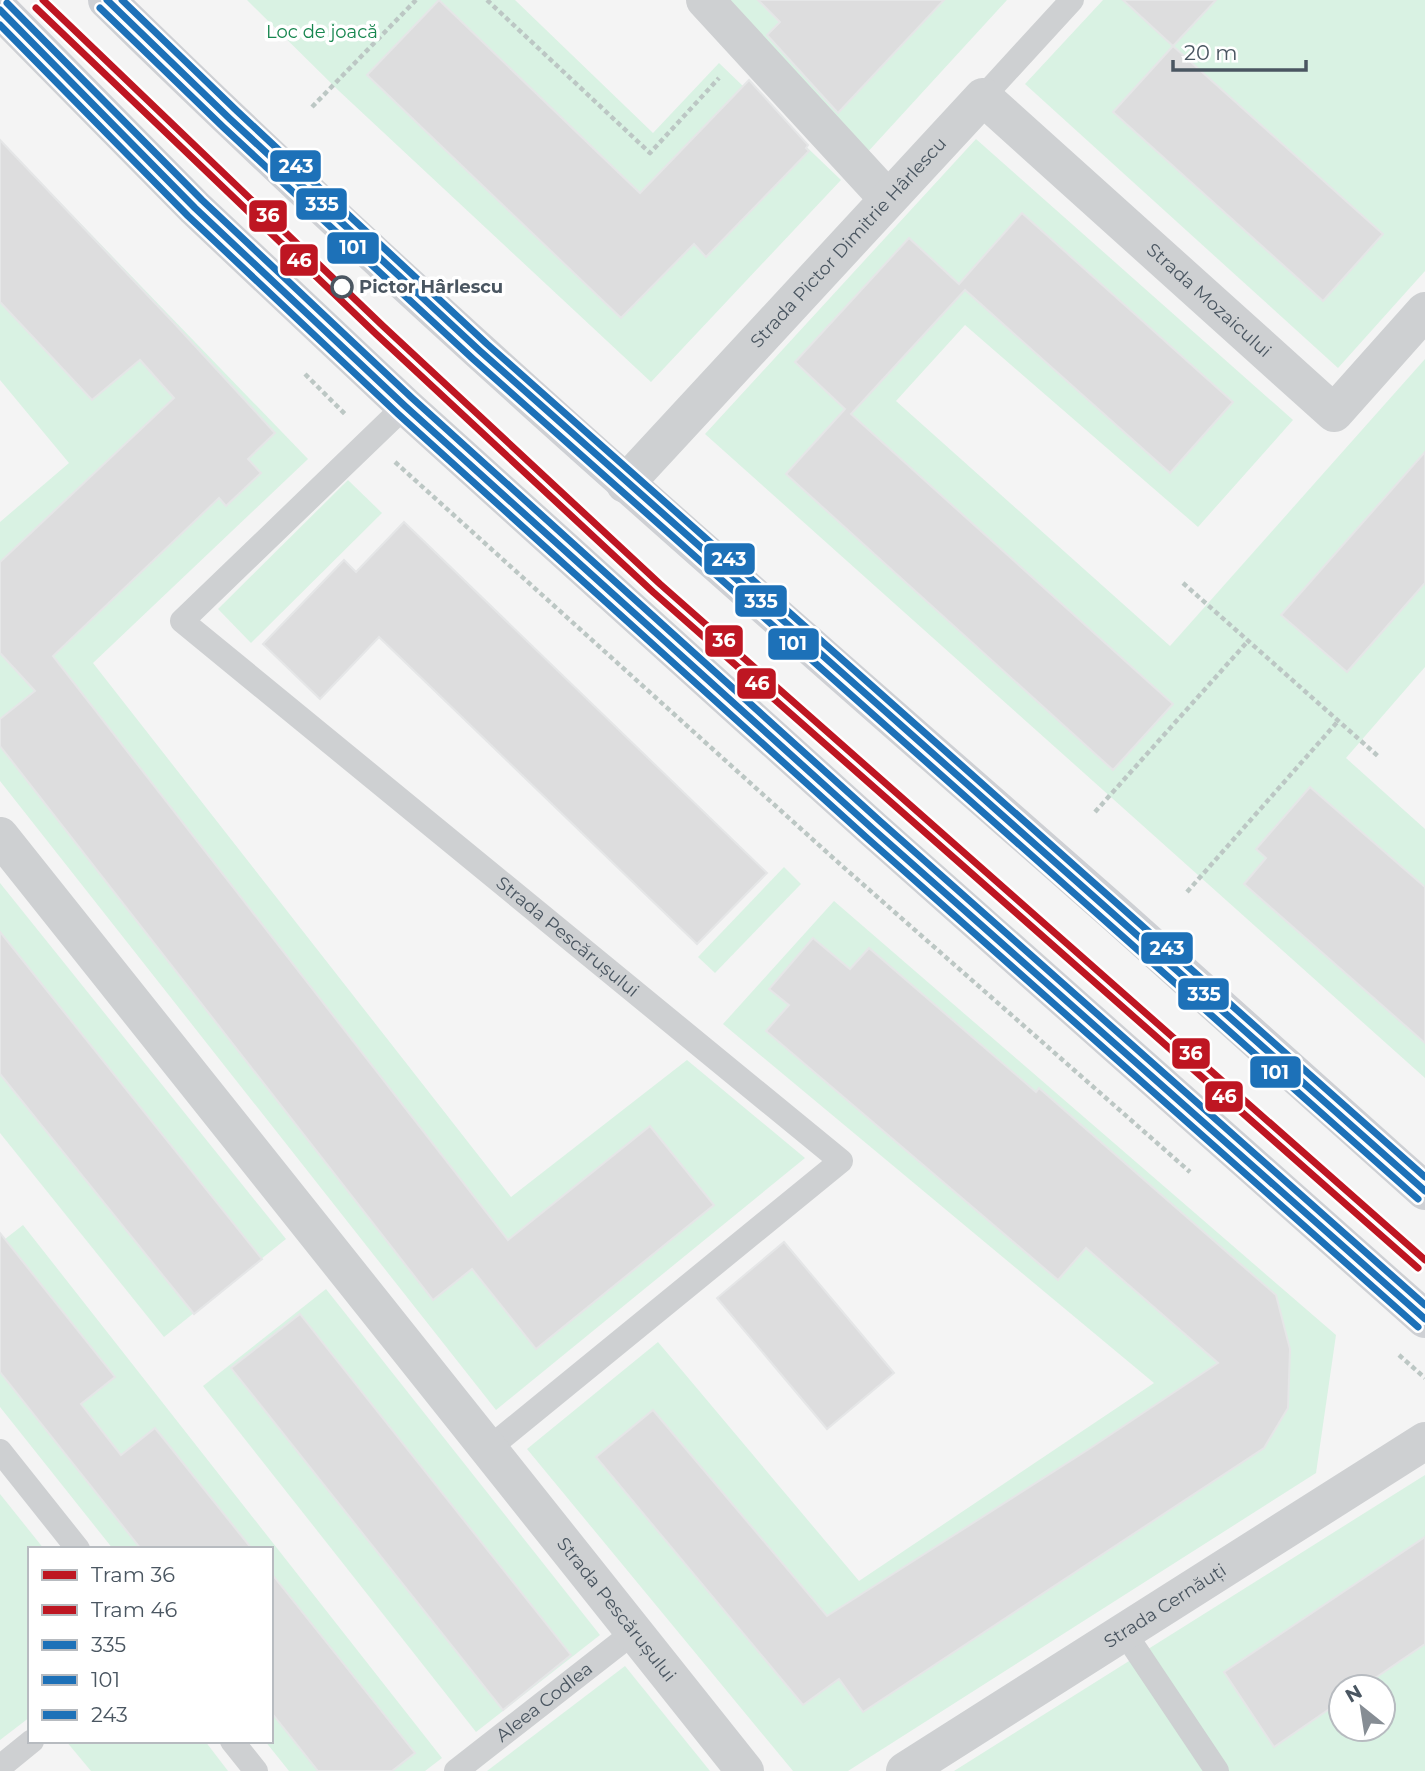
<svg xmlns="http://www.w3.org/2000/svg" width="1425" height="1771" viewBox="0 0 1425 1771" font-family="Montserrat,sans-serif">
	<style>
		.green { fill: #d9f2e3; fill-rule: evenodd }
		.building { fill: #ddddde; stroke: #e5e6e7; stroke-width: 2 }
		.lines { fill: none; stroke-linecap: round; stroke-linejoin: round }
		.path { stroke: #bcc7c4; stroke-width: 4.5; stroke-dasharray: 5 3.5; stroke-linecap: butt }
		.lane { stroke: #ced0d2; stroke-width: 24 }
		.street { stroke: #ced0d2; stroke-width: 38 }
		.secondary { stroke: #ced0d4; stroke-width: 38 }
		.bus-1-casing { stroke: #fff; stroke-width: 12 }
		.bus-2-casing { stroke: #fff; stroke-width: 12 }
		.bus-3-casing { stroke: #fff; stroke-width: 12 }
		.bus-1 { stroke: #1d71b8; stroke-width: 7 }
		.bus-2 { stroke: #1d71b8; stroke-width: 7 }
		.bus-3 { stroke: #1d71b8; stroke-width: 7 }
		.tram-1-casing { stroke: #fff; stroke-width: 12 }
		.tram-2-casing { stroke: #fff; stroke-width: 12 }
		.tram-1 { stroke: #be1622; stroke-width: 7 }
		.tram-2 { stroke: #be1622; stroke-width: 7 }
		.stop-dot { fill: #fff; stroke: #4a5661; stroke-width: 3.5 }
		.labels { text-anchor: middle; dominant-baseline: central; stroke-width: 7; stroke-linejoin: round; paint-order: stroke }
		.park-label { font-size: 18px; fill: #17864f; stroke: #fff }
		.street-label { font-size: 18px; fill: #4a5661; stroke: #fff }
		.stop-label { font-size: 18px; font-weight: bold; fill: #4a5661; stroke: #fff; text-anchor: start }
		.line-badge { stroke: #fff; stroke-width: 2.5 }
		.badge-label { font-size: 19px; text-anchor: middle; font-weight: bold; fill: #fff }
	</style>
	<rect width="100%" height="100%" fill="#f4f4f4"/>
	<g class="green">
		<polygon points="247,0 515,0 653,133 719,63 841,180 651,382 339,91"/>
		<polygon points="722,0 1007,0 865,155"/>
		<polygon points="1103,0 1425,0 1425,271 1338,368 1025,84"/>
		<polygon points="976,139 1293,420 1198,527 965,325 896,401 1170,646 1425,359 1425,667 1346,758 1425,829 1425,1078 705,434"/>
		<polygon points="0,140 308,459 93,663 511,1197 687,1060 805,1158 496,1410 0,781 0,522 69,463 0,380"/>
		<polygon points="348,480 382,513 251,643 218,609"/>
		<polygon points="784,867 801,884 715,973 698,957"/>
		<polygon points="0,883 286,1239 164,1337 0,1133"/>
		<polygon points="834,901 1336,1335 1316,1473 848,1771 793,1771 527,1449 658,1342 859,1581 1154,1383 723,1024"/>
		<polygon points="23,1225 442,1758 425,1771 289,1771 265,1741 271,1741 271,1549 113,1549 0,1407 0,1243"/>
		<polygon points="326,1289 600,1635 476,1732 203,1386"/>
		<path d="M1425 1475V1771H954ZM1341 1687H1383V1729H1341Z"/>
		<polygon points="0,1494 44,1549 30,1549 30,1717 0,1740"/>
		<polygon points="625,1666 710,1771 487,1771"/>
		<polygon points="66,1741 205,1741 228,1771 91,1771"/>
	</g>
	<g class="building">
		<polygon points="439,0 640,193 749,80 808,145 806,148 809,151 706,257 694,244 621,318 367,75"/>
		<polygon points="758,0 944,0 838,113 767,35 780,22"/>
		<polygon points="1123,0 1216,0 1173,46"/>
		<polygon points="1173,46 1383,234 1323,301 1113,112"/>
		<polygon points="0,140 173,322 275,433 248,459 261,473 226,506 219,498 53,656 508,1240 650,1126 714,1205 536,1349 472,1269 433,1300 0,746 0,719 35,691 0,653 0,562 174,398 140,360 92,400 0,302"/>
		<polygon points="1022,213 1233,402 1170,473 965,290 851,414 1173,704 1113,770 786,474 845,409 795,362 909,238 959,284"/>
		<polygon points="1425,452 1425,583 1347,672 1281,615"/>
		<polygon points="404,522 767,873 697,944 379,637 320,699 263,644 344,560 356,572"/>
		<polygon points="1310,787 1425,887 1425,1043 1244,884 1266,858 1256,849"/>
		<polygon points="0,932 262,1259 194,1314 0,1074"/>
		<polygon points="813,938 850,969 869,948 1036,1092 1039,1088 1276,1295 1290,1349 1288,1408 1264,1448 863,1712 839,1679 803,1705 596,1457 653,1410 827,1616 1089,1449 1218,1363 1086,1248 1058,1280 766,1031 789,1005 769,989"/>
		<polygon points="0,1233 115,1377 81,1404 121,1455 155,1428 252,1549 141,1549 0,1372"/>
		<polygon points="784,1242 894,1373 827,1429 717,1298"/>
		<polygon points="300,1314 571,1655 503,1710 231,1368"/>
		<polygon points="1425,1537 1425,1644 1362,1687 1341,1687 1341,1701 1274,1747 1224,1672"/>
		<polygon points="271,1573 415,1753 392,1771 318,1771 271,1712"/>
	</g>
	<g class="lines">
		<g class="path">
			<polyline points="487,0 650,153 719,78"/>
			<polyline points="312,107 416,0"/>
			<polyline points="305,374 346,415"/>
			<polyline points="395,462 841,865 1190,1172"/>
			<polyline points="1183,583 1379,757"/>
			<polyline points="1095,812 1248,641"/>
			<polyline points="1187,892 1339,720"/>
			<polyline points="1399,1355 1425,1378"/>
		</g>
		<g class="lane">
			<polyline points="983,97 1072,0"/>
			<path id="s1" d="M405 406 182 621 841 1161 488 1449"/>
			<polyline points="0,1451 78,1549"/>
			<polyline points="1124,1632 1217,1771"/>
			<polyline points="232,1741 256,1771"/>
			<polyline points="0,1767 32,1741"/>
			<path id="s2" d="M456 1771 634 1632"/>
		</g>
		<g class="street">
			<polyline points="705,0 888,199"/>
			<path id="s3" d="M625 484 983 97 1334 413 1425 311"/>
			<path id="s4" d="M0 836 745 1771"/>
			<path id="s5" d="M905 1771 1425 1441"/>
		</g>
		<g class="secondary">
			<path d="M107 0C432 320 777 616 1119 917 1222 1008 1323 1100 1425 1191"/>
			<polyline points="0,10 195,208 405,406 874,830 1425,1319"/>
		</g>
		<g class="bus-1-casing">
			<g id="bus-1">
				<polyline points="107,0 230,119 480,351 1425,1191"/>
				<polyline points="0,10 195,208 405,406 874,830 1425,1319"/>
			</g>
		</g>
		<g class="bus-2-casing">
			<g id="bus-2">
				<polyline points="100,8 223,127 473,359 1418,1199"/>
				<polyline points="0,25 188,216 398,414 867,838 1418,1327"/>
			</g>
		</g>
		<g class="bus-3-casing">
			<g id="bus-3">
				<polyline points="122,0 237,111 487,344 1425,1177"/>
				<polyline points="7,3 202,200 412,398 881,822 1425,1305"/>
			</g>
		</g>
		<use href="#bus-1" class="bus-1"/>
		<use href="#bus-2" class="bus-2"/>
		<use href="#bus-3" class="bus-3"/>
		<g class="tram-1-casing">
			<polyline id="tram-1" points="43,0 383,326 660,584 1425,1260"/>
		</g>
		<g class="tram-2-casing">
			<polyline id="tram-2" points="36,8 376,334 653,592 1418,1268"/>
		</g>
		<use href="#tram-1" class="tram-1"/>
		<use href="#tram-2" class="tram-2"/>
	</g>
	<circle class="stop-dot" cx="342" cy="287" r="10"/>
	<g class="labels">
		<g class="park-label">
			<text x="322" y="32">Loc de joacă</text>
		</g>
		<g class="street-label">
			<text stroke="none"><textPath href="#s3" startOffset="329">Strada Pictor Dimitrie Hârlescu</textPath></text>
			<text stroke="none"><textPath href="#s3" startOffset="831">Strada Mozaicului</textPath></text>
			<text stroke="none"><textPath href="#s1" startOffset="808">Strada Pescărușului</textPath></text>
			<text stroke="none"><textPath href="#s5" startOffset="308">Strada Cernăuți</textPath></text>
			<text stroke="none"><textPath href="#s4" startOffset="989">Strada Pescărușului</textPath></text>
			<text stroke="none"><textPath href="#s2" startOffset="112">Aleea Codlea</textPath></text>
		</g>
		<g class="stop-label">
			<text x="359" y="287">Pictor Hârlescu</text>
		</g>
	</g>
	<g class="line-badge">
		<rect x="269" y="149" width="53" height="34" rx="7" fill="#1d71b8"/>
		<rect x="295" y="187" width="53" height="34" rx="7" fill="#1d71b8"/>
		<rect x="248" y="199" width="40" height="34" rx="7" fill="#be1622"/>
		<rect x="326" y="231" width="54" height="34" rx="7" fill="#1d71b8"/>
		<rect x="279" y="243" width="40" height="34" rx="7" fill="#be1622"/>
		<rect x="703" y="542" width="53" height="34" rx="7" fill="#1d71b8"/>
		<rect x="734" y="584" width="54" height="34" rx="7" fill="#1d71b8"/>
		<rect x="704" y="624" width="40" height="34" rx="7" fill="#be1622"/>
		<rect x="767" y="627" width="53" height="34" rx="7" fill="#1d71b8"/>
		<rect x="736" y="667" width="41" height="33" rx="7" fill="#be1622"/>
		<rect x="1140" y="931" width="54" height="34" rx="7" fill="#1d71b8"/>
		<rect x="1177" y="977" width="53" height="34" rx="7" fill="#1d71b8"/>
		<rect x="1171" y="1037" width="40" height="33" rx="7" fill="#be1622"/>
		<rect x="1249" y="1055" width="53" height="34" rx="7" fill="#1d71b8"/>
		<rect x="1204" y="1080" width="40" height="33" rx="7" fill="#be1622"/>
	</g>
	<g class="badge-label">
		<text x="296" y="173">243</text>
		<text x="322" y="211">335</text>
		<text x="268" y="222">36</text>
		<text x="353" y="254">101</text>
		<text x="299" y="267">46</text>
		<text x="729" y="566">243</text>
		<text x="761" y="608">335</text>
		<text x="724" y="647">36</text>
		<text x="793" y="650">101</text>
		<text x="757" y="690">46</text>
		<text x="1167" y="955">243</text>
		<text x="1204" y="1001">335</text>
		<text x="1191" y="1060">36</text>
		<text x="1275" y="1079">101</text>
		<text x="1224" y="1103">46</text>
	</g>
	<rect x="28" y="1547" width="245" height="196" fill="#ffffff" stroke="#b7bbc0" stroke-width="2"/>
	<rect x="42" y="1570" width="35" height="10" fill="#be1622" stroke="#b7bbc0" stroke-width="2"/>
	<text x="91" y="1582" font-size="21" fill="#4a5661">Tram 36</text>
	<rect x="42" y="1605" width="35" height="10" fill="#be1622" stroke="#b7bbc0" stroke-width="2"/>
	<text x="91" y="1617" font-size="21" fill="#4a5661">Tram 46</text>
	<rect x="42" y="1640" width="35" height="10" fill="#1d71b8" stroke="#b7bbc0" stroke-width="2"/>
	<text x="91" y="1652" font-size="21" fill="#4a5661">335</text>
	<rect x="42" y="1675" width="35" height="10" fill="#1d71b8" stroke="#b7bbc0" stroke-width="2"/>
	<text x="91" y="1687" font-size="21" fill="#4a5661">101</text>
	<rect x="42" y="1710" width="35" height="10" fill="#1d71b8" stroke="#b7bbc0" stroke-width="2"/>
	<text x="91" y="1722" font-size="21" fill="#4a5661">243</text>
	<g transform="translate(1362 1708) rotate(330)"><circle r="33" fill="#ffffff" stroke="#b7bbc0" stroke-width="2"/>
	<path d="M0-5L12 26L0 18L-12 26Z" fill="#868d94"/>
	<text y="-10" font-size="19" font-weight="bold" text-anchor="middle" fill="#4a5661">N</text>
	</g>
	<path d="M1173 60v10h133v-10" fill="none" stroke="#4a5661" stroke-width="3.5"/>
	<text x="1184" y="60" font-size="21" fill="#4a5661" stroke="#ffffff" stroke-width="5" paint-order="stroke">20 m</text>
</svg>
